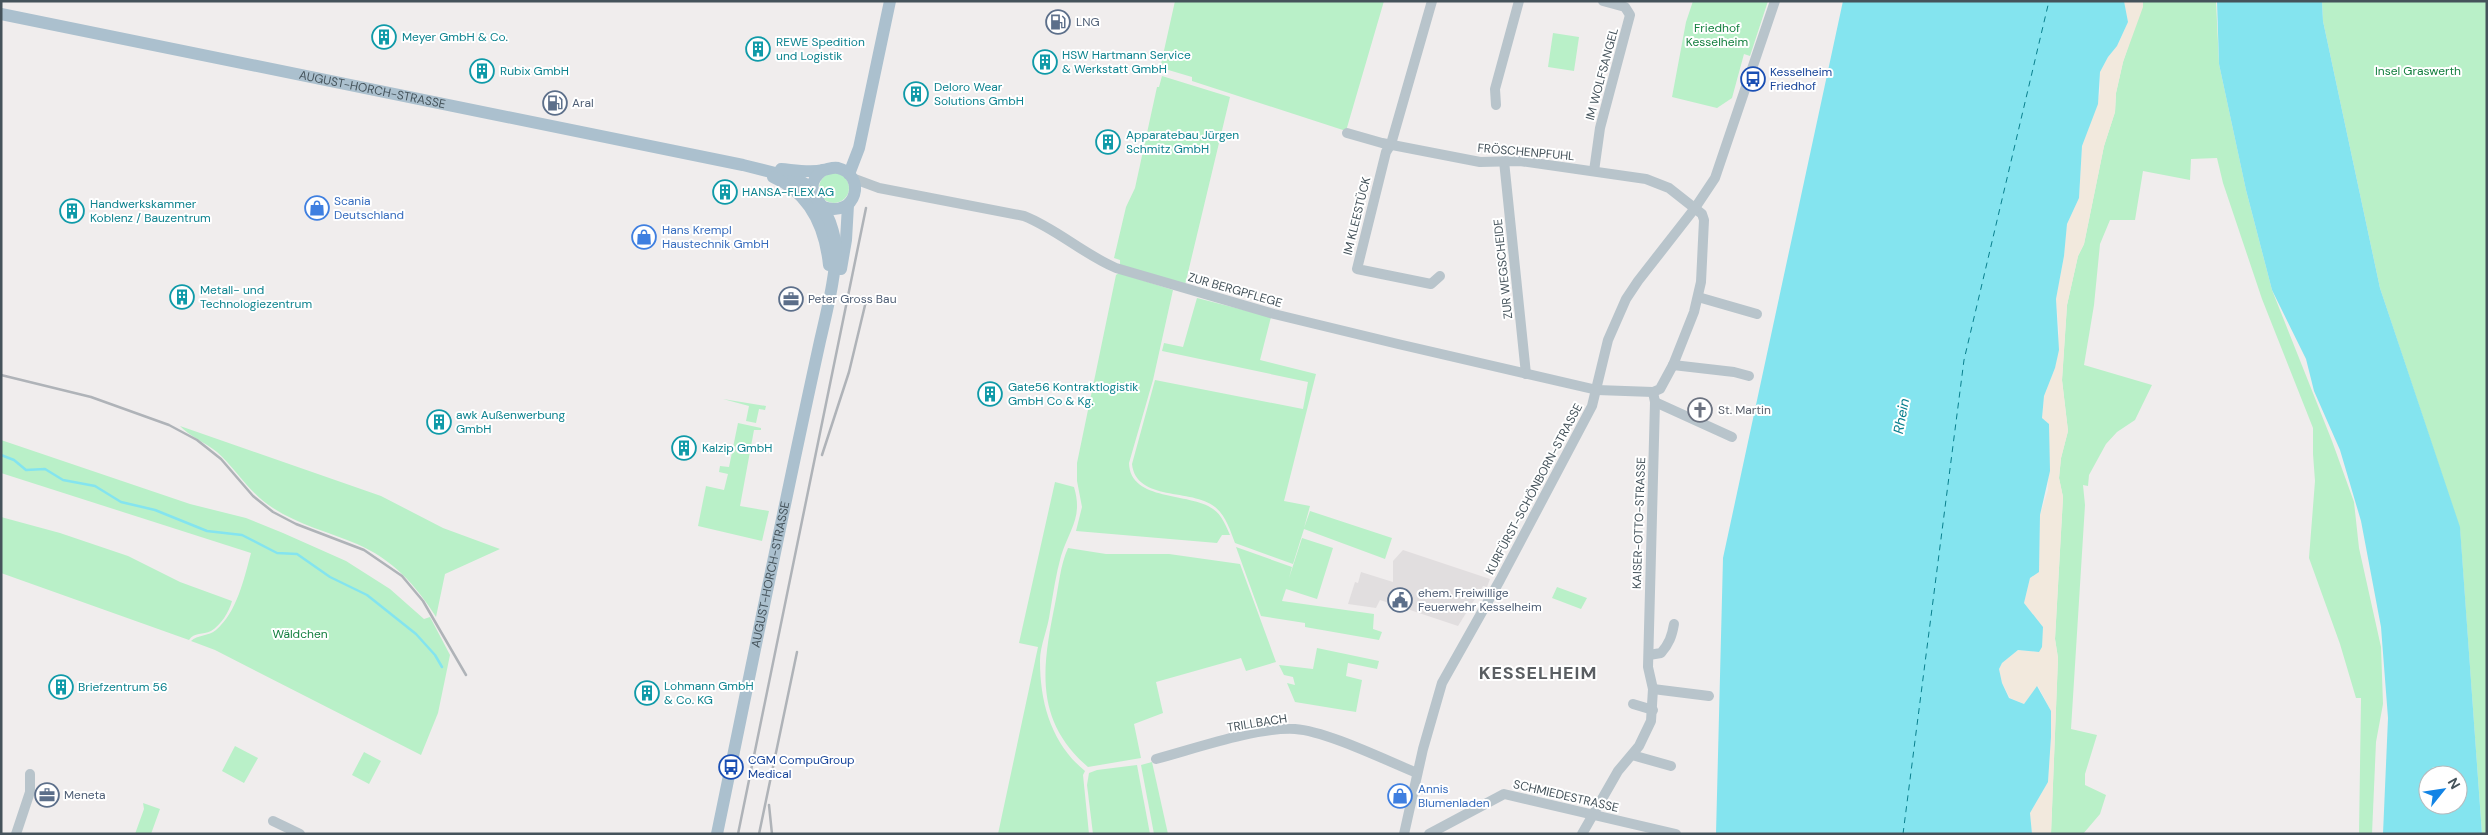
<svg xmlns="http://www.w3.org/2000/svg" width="2488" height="835" viewBox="0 0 2488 835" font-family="'DM Sans',sans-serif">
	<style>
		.education { fill: #e1dedf }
		.green { fill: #b9f0c8 }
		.sand { fill: #f2e9dd }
		.water { fill: #84e4ef; fill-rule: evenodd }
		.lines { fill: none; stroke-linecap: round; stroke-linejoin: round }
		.stream { stroke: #84e4ef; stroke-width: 2.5 }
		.ferry { stroke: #097f8d; stroke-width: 1; stroke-dasharray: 6 5; stroke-linecap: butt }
		.minor { stroke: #b8c4cb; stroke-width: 10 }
		.major { stroke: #abc0ce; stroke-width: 12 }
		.rail { stroke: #afb3b8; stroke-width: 2.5 }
		.labels { text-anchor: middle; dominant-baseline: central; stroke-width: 4; stroke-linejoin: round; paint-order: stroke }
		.service-label { font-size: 12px; fill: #4e5e75; stroke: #fff; text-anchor: start }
		.park-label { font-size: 12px; fill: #137f3e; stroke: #fff }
		.culture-label { font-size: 12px; fill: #0d838f; stroke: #fff; text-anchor: start }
		.transit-label { font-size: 12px; fill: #164399; stroke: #fff; text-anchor: start }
		.street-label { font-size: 12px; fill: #45535b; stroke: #fff }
		.shop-label { font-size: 12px; fill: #366cbe; stroke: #fff; text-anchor: start }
		.worship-label { font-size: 12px; fill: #5b616d; stroke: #fff; text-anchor: start }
		.water-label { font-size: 14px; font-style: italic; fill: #097f8d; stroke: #fff }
		.district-label { font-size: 18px; font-weight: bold; letter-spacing: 1px; fill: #5a5e62; stroke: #fff }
	</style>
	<rect width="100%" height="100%" fill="#f0eded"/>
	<polygon class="education" points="1403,550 1490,579 1487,587 1483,586 1458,626 1380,600 1376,608 1348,604 1355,582 1358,583 1361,572 1393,582 1393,561"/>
	<g class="green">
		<polygon points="1175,1 1384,1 1346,131 1192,81 1192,77 1165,69 1161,64"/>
		<polygon points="1693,1 1768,1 1750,56 1744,54 1732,98 1717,108 1672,97 1686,22"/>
		<polygon points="2143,1 2216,1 2219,64 2246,190 2272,290 2332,441 2354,502 2359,548 2381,647 2383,704 2376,742 2372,834 2359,834 2361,698 2356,698 2340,644 2309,558 2315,481 2313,454 2313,428 2262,299 2223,183 2217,158 2191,159 2190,180 2143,171 2135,220 2110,220 2100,244 2094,305 2084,365 2152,385 2135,420 2117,432 2106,444 2089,475 2088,486 2083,485 2085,505 2071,729 2097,735 2085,774 2085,785 2106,795 2100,814 2083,834 2051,834 2058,658 2055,639 2063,497 2059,478 2061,458 2068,431 2062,380 2067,305 2078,256 2084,244 2104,146 2115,112 2116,93 2123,62"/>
		<polygon points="2322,1 2487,1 2487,834 2482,834 2460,529 2380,288 2323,21"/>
		<polygon points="1553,33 1579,37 1574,71 1548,67"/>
		<polygon points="1162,76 1230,97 1185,285 1120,266 1120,260 1114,258 1126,207 1135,188 1157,87 1159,87"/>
		<circle cx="834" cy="188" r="15"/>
		<path d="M1119 273 1173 290 1153 380 1129 463C1130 502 1190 492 1213 509 1222 515 1226 526 1230 535H1222L1217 543 1076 531 1082 507 1077 481V463L1116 275Z"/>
		<path d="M1197 298 1271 317 1260 360 1316 374 1284 501 1310 506 1304 528 1310 511 1392 538 1385 559 1304 529 1293 564 1235 543C1230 530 1226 516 1215 507 1192 488 1136 502 1132 464L1155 380 1303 409 1308 382 1162 351 1164 343 1183 347Z"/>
		<polygon points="723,399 766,406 765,410 759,409 756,423 746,421 749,406"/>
		<polygon points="738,423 761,428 761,430 754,430 740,506 769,511 762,541 698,526 706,486 724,490 728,474 719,472 720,466 729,467"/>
		<path d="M180 426 381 496 443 528 500 549 445 574 436 617C416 585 392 559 357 544 329 532 299 525 273 508 250 494 237 470 217 452 206 443 189 436 180 426Z"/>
		<path d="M1 440 190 504 246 518 283 533 346 561 390 589 424 619 430 617 450 655 438 713 421 755 215 650 191 641C197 635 209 636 216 630 237 612 244 579 251 553L1 473Z"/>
		<path d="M1055 482 1074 487C1083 517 1070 528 1061 556 1056 574 1053 594 1050 612 1048 629 1040 645 1040 661 1040 704 1052 744 1085 771L1083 775 1089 834H998L1038 647 1019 643Z"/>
		<path d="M1 517 60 533 128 556 180 582 232 601C229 612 221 625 211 631 203 635 194 632 189 640L1 573Z"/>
		<polygon points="1302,538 1333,548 1317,599 1286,589 1282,601 1374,614 1373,629 1382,632 1379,640 1305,627 1305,623 1261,616 1236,547 1292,567 1289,578"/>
		<path d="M1068 548 1106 554H1169L1240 564 1276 662 1246 671 1241 658 1156 682 1163 713 1134 724 1141 758 1088 767C1034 720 1042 668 1055 604 1059 585 1060 566 1068 548Z"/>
		<polygon points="1557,587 1587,598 1581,609 1552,598"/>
		<polygon points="1317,648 1379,661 1377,669 1348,663 1346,676 1362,680 1356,712 1295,702 1287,683 1295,685 1293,677 1284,675 1279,665 1313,669"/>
		<polygon points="235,746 258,758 244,783 222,771"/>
		<polygon points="364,752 381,761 369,784 352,775"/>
		<polygon points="1152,762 1168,834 1154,834 1141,765"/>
		<polygon points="1137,765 1150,834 1093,834 1087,785 1089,773 1097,770"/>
		<polygon points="143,803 160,809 151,834 135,834 144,809"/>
	</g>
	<polygon class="sand" points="2124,1 2143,1 2143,7 2123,62 2116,93 2115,112 2104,146 2084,244 2078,256 2067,305 2062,380 2068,431 2061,458 2059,478 2063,497 2055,639 2058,658 2051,834 2032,834 2030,813 2048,782 2051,737 2051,711 2038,686 2024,704 2010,698 2002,683 1999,669 2002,663 2018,650 2039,652 2043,627 2024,603 2030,578 2039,572 2040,515 2048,490 2049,424 2042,418 2044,396 2055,368 2059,331 2056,299 2064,256 2067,224 2079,198 2082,146 2100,93 2100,72 2108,57 2117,46 2128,22"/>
	<g class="water">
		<polygon points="1843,1 2124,1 2128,22 2117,46 2108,57 2100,72 2098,104 2082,146 2079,198 2067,224 2064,256 2056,299 2059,350 2055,368 2044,396 2042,418 2049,424 2050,471 2040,515 2039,572 2030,578 2024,603 2043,627 2042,647 2039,652 2018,650 2002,663 1999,669 2002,683 2009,698 2024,704 2037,686 2051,711 2051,737 2048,782 2030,813 2032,834 1716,834 1723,558"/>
		<path d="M2217 1H2322L2323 21 2380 288 2460 527 2482 834H2383L2388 718 2381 627 2361 521 2340 450 2314 391 2306 359 2272 290 2246 190 2219 64ZM2428 775H2458V805H2428Z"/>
	</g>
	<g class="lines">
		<polyline class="stream" points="1,455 14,460 26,470 45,469 63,480 95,486 121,502 155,510 207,531 242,535 277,553 297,554 330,577 367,595 416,634 435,655 442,667"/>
		<polyline class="ferry" points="1903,834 1964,360 2049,1"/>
		<g class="minor">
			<polyline points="1432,1 1391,144 1386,152 1357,269 1431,284 1440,276"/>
			<polyline points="1496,105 1495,89 1519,1"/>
			<polyline points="1504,161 1526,374"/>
			<polyline points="1594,171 1600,128 1630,15 1625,7 1603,1"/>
			<path d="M852 178 879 188 1024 216C1057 229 1083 254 1116 268L1274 314 1398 344 1597 390 1653 392 1660 389 1673 365 1694 312 1701 282 1704 220 1702 214 1669 188 1646 179 1520 161 1480 162 1382 143 1347 133"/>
			<polyline points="1698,297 1757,314"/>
			<polyline points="1673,365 1734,372 1749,376"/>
			<polyline points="1655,402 1732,437"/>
			<path d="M1649 655 1661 653C1669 644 1672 636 1674 624"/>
			<polyline points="1653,689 1709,696"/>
			<polyline points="1633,704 1653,710"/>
			<polyline points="1632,755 1671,766"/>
			<path d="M1156 759C1194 749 1256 727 1295 729 1326 731 1385 760 1417 773"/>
			<polyline points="273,821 300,834"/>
			<polyline points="16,834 30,792 30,774"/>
			<polyline points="1404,834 1423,749 1442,683 1500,580 1592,406 1608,340 1626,299 1638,281 1695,208 1715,178 1775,1"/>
			<polyline points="1429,834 1504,794 1676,834"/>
			<polyline points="1582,834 1618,771 1639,746 1651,721 1653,689 1648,667 1655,402 1653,392"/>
		</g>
		<g class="major">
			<path id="s1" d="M1 14 743 165 795 178 812 188"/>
			<path d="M781 169C794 170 810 173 823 170 829 169 833 167 838 168 867 175 857 219 823 207"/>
			<polyline points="849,174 859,148 890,1"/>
			<path d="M773 177C810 193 825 227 829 265"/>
			<polyline points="841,269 846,240 848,205"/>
			<path id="s2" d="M717 834C751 669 784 505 820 341 826 315 839 264 835 240 833 230 829 217 823 208 814 194 805 184 823 170"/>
		</g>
		<g class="rail">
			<polyline points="1,375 91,397 169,425 197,440 221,459 253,496 273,512 296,524 364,550 402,576 423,601 466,675"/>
			<polyline points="822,455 849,372 867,297"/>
			<polyline points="769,805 772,834"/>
			<polyline points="738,834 866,208"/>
			<polyline points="759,834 797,652"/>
		</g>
	</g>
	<defs>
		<g id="fuel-ring" transform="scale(1.25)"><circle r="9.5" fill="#fff" stroke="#5c6f8a" stroke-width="1.5"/><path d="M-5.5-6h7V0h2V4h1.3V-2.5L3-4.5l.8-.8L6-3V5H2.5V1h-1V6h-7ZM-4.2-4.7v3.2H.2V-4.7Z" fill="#5c6f8a"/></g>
		<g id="building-ring" transform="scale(1.25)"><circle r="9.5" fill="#fff" stroke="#0f9aa8" stroke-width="1.5"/><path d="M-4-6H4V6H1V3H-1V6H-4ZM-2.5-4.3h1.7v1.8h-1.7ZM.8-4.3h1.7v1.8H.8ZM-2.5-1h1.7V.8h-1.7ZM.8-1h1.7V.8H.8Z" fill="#0f9aa8"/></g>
		<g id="bus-ring" transform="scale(1.25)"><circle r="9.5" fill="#fff" stroke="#1a4fb4" stroke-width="1.5"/><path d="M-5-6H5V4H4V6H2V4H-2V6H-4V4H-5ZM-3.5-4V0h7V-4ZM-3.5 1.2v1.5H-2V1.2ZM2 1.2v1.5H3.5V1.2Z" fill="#1a4fb4"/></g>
		<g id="shop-ring" transform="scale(1.25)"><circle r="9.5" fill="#fff" stroke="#3f7fe0" stroke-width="1.5"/><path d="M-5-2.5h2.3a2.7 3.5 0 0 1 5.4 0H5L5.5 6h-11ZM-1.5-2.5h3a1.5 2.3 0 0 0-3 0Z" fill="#3f7fe0"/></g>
		<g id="office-ring" transform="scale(1.25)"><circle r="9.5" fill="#fff" stroke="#5c6f8a" stroke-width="1.5"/><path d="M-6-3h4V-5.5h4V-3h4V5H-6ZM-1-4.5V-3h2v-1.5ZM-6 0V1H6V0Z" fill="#5c6f8a"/></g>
		<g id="church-ring" transform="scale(1.25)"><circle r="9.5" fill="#fff" stroke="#6b7280" stroke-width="1.5"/><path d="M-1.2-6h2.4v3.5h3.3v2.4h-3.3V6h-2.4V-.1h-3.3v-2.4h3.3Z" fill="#6b7280"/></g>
		<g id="civic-ring" transform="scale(1.25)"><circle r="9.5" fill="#fff" stroke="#5c6f8a" stroke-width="1.5"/><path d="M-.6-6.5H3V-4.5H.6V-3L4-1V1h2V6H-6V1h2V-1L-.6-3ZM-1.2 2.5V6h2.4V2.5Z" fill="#5c6f8a"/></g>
	</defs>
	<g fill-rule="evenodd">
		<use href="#fuel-ring" x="1058" y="22"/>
		<use href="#building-ring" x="384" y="37"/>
		<use href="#building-ring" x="758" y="49"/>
		<use href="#building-ring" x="1045" y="62"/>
		<use href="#building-ring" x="482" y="71"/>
		<use href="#bus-ring" x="1753" y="79"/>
		<use href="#building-ring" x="916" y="94"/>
		<use href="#fuel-ring" x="555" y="103"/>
		<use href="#building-ring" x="1108" y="142"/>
		<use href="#building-ring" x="725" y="192"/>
		<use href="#shop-ring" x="317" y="208"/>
		<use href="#building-ring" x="72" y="211"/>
		<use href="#shop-ring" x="644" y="237"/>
		<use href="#building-ring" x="182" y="297"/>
		<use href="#office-ring" x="791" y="299"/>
		<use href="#building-ring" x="990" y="394"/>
		<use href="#church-ring" x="1700" y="410"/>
		<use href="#building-ring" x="439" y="422"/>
		<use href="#building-ring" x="684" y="448"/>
		<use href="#civic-ring" x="1400" y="600"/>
		<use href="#building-ring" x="61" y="687"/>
		<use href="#building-ring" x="647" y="693"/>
		<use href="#bus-ring" x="731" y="767"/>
		<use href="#office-ring" x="47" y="795"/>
		<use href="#shop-ring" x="1400" y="796"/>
	</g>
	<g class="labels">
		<g class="service-label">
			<text x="1076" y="22">LNG</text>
			<text x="572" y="103">Aral</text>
			<text x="808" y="299">Peter Gross Bau</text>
			<text x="1418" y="593">ehem. Freiwillige<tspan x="1418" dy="14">Feuerwehr Kesselheim</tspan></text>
			<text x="64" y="795">Meneta</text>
		</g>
		<g class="park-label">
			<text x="1717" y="28">Friedhof<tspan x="1717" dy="14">Kesselheim</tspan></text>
			<text x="2418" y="71">Insel Graswerth</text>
			<text x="300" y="634">Wäldchen</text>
		</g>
		<g class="culture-label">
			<text x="402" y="37">Meyer GmbH &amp; Co.</text>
			<text x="776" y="42">REWE Spedition<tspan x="776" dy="14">und Logistik</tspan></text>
			<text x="1062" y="55">HSW Hartmann Service<tspan x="1062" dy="14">&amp; Werkstatt GmbH</tspan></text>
			<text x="500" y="71">Rubix GmbH</text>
			<text x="934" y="87">Deloro Wear<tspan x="934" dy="14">Solutions GmbH</tspan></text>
			<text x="1126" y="135">Apparatebau Jürgen<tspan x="1126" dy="14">Schmitz GmbH</tspan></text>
			<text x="742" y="192">HANSA-FLEX AG</text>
			<text x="90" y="204">Handwerkskammer<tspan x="90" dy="14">Koblenz / Bauzentrum</tspan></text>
			<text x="200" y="290">Metall- und<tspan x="200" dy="14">Technologiezentrum</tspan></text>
			<text x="1008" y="387">Gate56 Kontraktlogistik<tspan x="1008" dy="14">GmbH Co &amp; Kg.</tspan></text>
			<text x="456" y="415">awk Außenwerbung<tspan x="456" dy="14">GmbH</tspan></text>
			<text x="702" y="448">Kalzip GmbH</text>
			<text x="664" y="686">Lohmann GmbH<tspan x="664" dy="14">&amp; Co. KG</tspan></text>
			<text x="78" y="687">Briefzentrum 56</text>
		</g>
		<g class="transit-label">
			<text x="1770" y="72">Kesselheim<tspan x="1770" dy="14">Friedhof</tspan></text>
			<text x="748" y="760">CGM CompuGroup<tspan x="748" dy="14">Medical</tspan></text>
		</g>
		<g class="street-label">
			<text transform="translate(1602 74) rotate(-75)">IM WOLFSANGEL</text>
			<text stroke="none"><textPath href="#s1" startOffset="379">AUGUST-HORCH-STRASSE</textPath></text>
			<text transform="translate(1526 152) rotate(5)">FRÖSCHENPFUHL</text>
			<text transform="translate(1357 216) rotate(-76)">IM KLEESTÜCK</text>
			<text transform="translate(1503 269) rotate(-96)">ZUR WEGSCHEIDE</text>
			<text transform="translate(1235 290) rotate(16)">ZUR BERGPFLEGE</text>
			<text transform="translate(1534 489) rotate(-62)">KURFÜRST-SCHÖNBORN-STRASSE</text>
			<text transform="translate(1639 523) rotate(-88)">KAISER-OTTO-STRASSE</text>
			<text stroke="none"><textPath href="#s2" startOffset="265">AUGUST-HORCH-STRASSE</textPath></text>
			<text transform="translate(1257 723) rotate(-9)">TRILLBACH</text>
			<text transform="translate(1566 796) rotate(13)">SCHMIEDESTRASSE</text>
		</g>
		<g class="shop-label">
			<text x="334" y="201">Scania<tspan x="334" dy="14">Deutschland</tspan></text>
			<text x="662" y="230">Hans Krempl<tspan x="662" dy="14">Haustechnik GmbH</tspan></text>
			<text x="1418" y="789">Annis<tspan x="1418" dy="14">Blumenladen</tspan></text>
		</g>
		<g class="worship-label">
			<text x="1718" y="410">St. Martin</text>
		</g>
		<g class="water-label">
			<text transform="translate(1901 416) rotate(-80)">Rhein</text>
		</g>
		<g class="district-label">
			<text x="1538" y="673">KESSELHEIM</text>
		</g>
	</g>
	<rect width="2488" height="835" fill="none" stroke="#45535b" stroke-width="5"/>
	<g transform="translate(2443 790) rotate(60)"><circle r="24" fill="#ffffff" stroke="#b5babd"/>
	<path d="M0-4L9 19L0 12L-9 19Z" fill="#1284e5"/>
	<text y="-8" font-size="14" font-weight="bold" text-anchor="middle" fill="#45535b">N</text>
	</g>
</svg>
